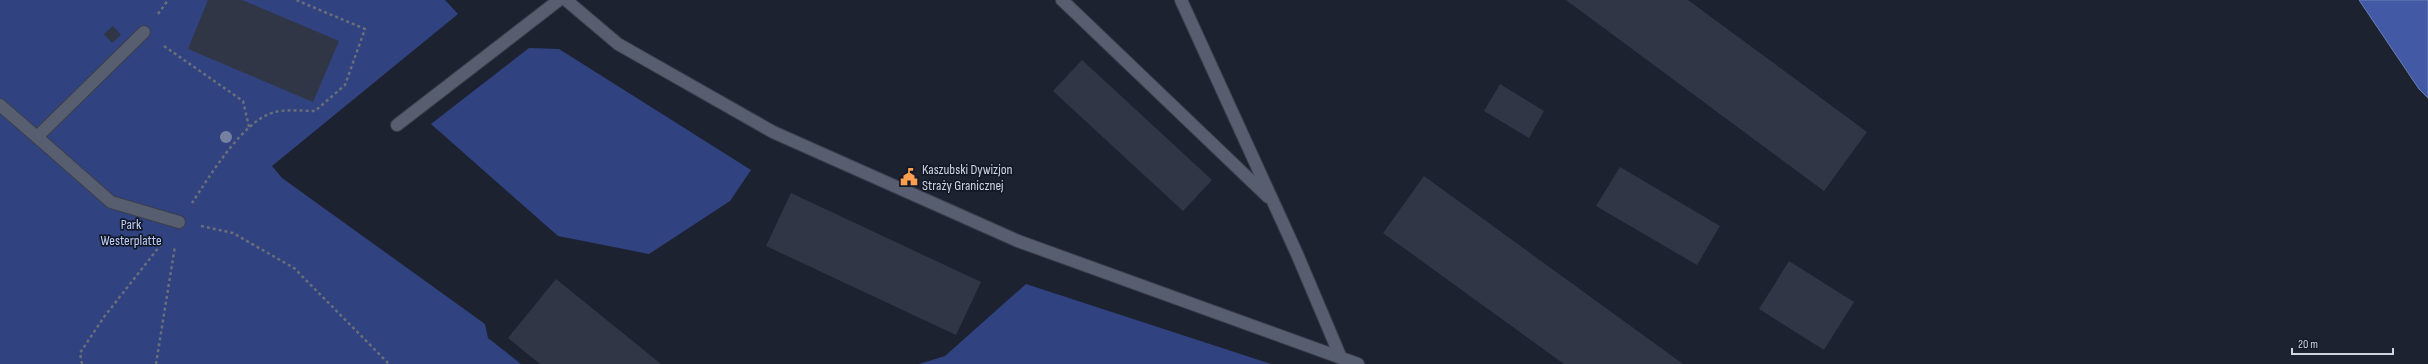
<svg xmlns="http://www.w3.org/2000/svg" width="2428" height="364" viewBox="0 0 2428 364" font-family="'Sofia Sans Condensed',sans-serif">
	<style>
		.green { fill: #30427f }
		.water { fill: #425aa5; stroke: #6c7fb6 }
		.building { fill: #303646 }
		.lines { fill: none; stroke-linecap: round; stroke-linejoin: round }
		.minor-casing { stroke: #3b3f4c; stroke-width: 14 }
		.path { stroke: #696e7b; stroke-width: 2.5; stroke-dasharray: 3 3; stroke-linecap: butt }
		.minor { stroke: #575e6f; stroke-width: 12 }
		.tree { fill: #76819f }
		.labels { text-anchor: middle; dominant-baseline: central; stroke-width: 3.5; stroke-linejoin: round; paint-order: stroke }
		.poi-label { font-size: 14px; fill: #cfd4de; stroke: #141927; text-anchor: start }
		.park-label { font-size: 14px; fill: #bfcff9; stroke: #141927 }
	</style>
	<rect width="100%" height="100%" fill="#1d2231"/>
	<g class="green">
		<polygon points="0,0 445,0 458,14 272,166 282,178 485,324 488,338 521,364 0,364"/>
		<polygon points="529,48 559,49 751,170 730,201 649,254 558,236 431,124"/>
		<polygon points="1026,284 1271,364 919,364 945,356"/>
	</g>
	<polygon class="water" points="2359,0 2428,0 2428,98 2419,89"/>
	<g class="building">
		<polygon points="208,0 242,0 339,41 313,102 188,49"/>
		<polygon points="1566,0 1688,0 1867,132 1824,191"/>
		<polygon points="113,26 121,35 112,43 104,34"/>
		<polygon points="1082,60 1212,180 1183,211 1053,91"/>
		<polygon points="1500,84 1544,111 1529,138 1484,111"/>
		<polygon points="1620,167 1720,226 1697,265 1596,206"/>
		<polygon points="1424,176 1683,364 1564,364 1383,233"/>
		<polygon points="791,193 981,282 956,335 766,246"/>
		<polygon points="1789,261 1854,302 1824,350 1759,309"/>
		<polygon points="556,279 661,364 540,364 508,338"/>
	</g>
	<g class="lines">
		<g class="minor-casing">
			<g id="minor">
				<polyline points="566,0 618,44 773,132 1018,241 1358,364"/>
				<polyline points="1062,0 1268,197"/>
				<polyline points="1181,0 1297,254 1341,358"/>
				<polyline points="144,32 37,137 111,202 179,222"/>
				<polyline points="0,105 37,137"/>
				<polyline points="397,125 559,0"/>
			</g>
		</g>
		<g class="path">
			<polyline points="158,14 168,0"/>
			<polyline points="164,46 243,101 249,127"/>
			<path d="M192 203C209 177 244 119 275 112 287 109 303 111 315 111L345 85 365 29 296 0"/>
			<polyline points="201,226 233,233 294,268 389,364"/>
			<polyline points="82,364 80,353 104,317 163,242"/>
			<polyline points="156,364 175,246"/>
		</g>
		<use href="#minor" class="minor"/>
	</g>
	<circle class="tree" cx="226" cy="137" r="6"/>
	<defs>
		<g id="civic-bare" transform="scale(1.38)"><path d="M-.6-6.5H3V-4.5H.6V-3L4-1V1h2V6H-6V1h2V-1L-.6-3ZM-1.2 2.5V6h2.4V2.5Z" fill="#fb9e50" stroke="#141927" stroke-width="2.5" paint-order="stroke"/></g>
	</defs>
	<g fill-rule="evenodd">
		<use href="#civic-bare" x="909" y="177"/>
	</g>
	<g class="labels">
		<g class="poi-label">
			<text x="922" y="169">Kaszubski Dywizjon<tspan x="922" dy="16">Straży Granicznej</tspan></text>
		</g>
		<g class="park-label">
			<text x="131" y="224">Park<tspan x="131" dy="16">Westerplatte</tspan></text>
		</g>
	</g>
	<path d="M2292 348v6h101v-6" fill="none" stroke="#cfd4de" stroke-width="2"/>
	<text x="2298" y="348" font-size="12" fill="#cfd4de" stroke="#141927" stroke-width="3" paint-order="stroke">20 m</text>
</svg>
